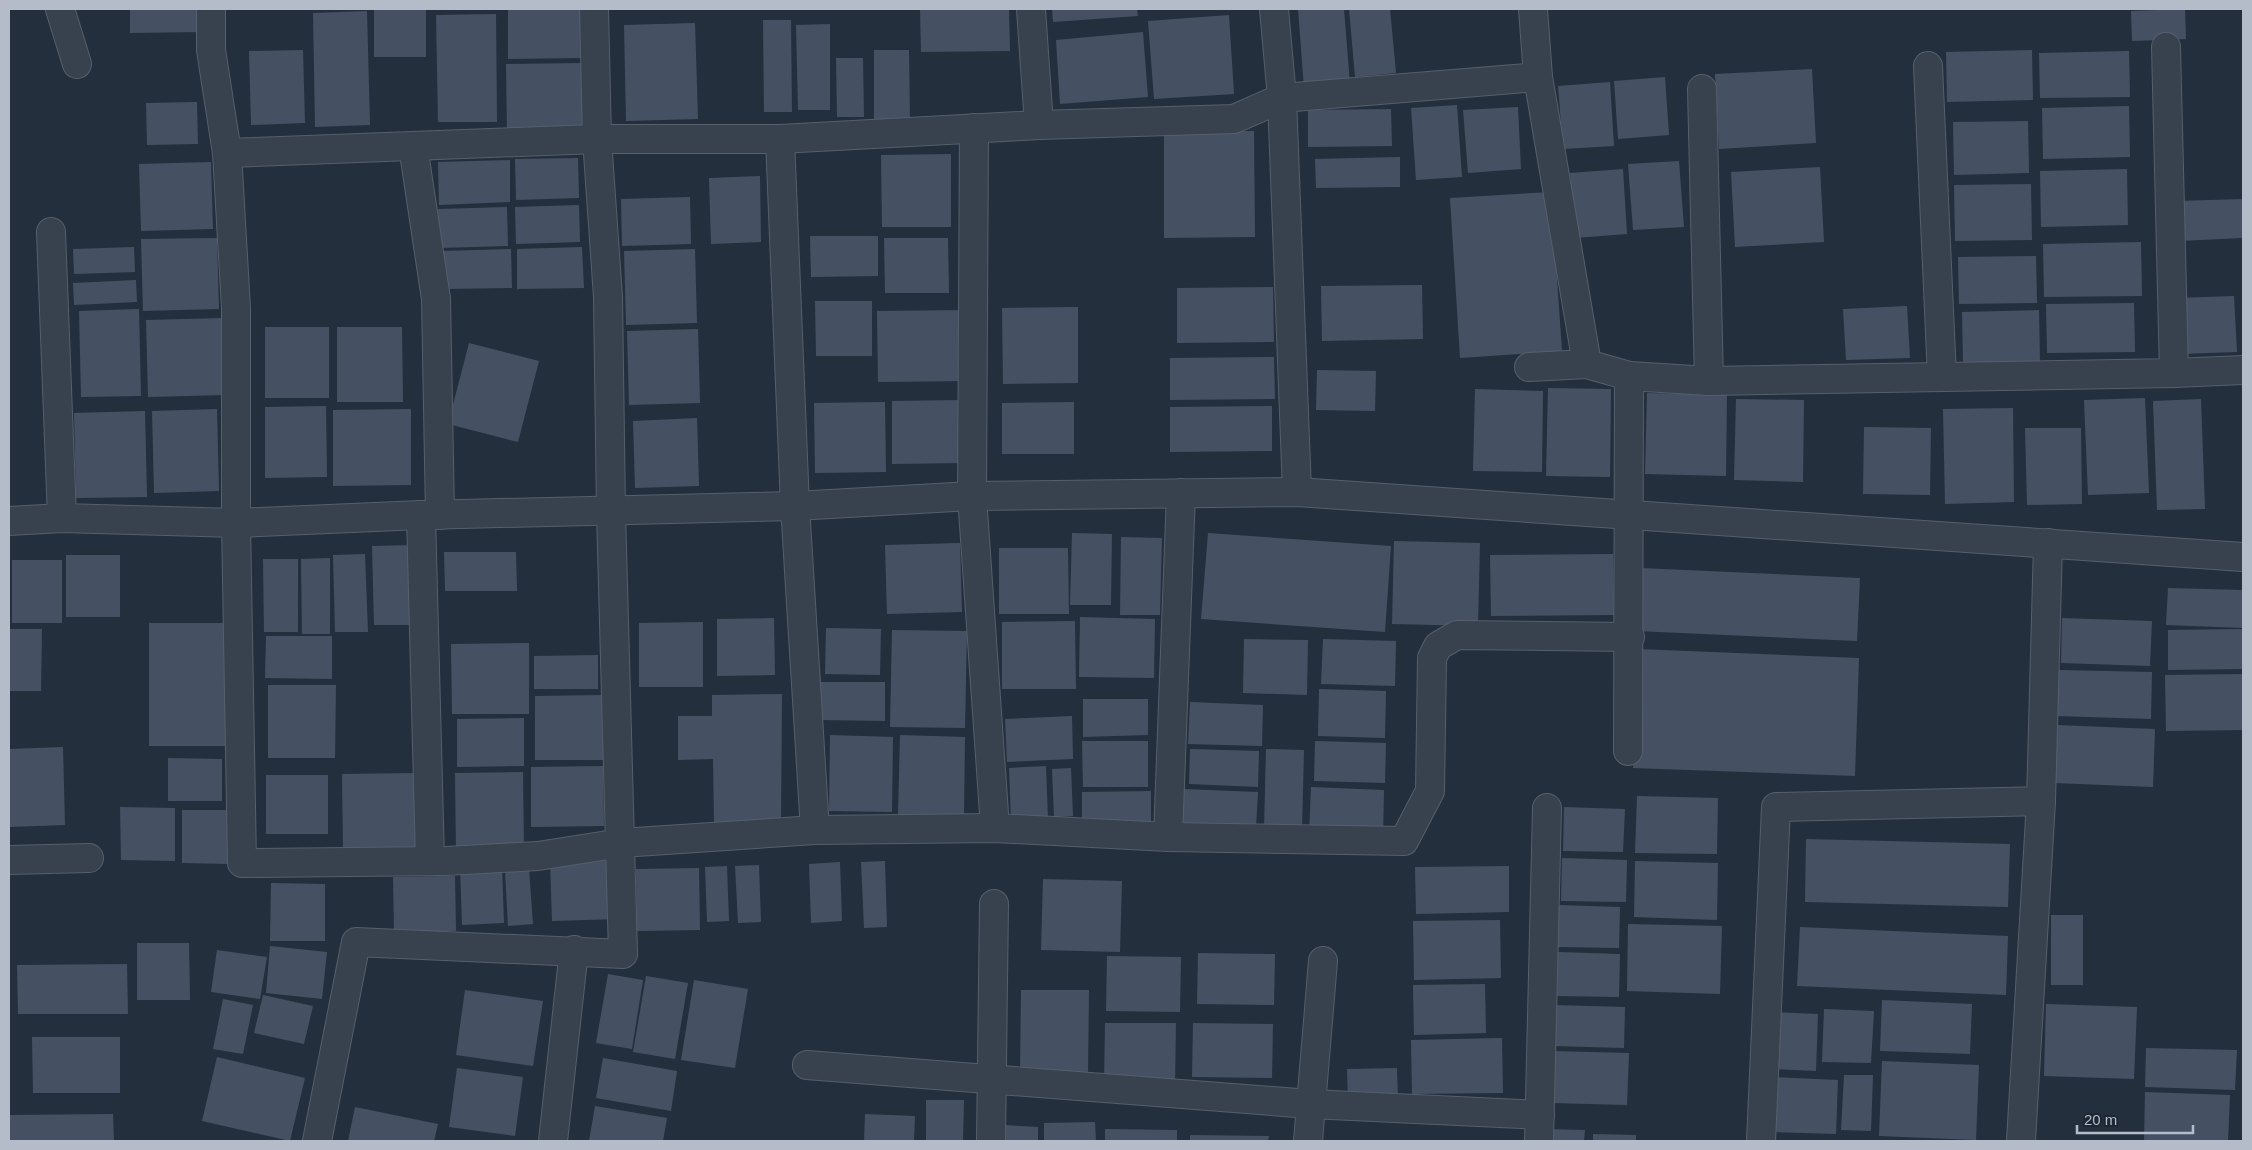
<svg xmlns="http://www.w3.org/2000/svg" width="2252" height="1150" viewBox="0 0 2252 1150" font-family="Arial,sans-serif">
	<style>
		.building { fill: #455162 }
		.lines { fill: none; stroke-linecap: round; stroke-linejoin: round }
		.minor-casing { stroke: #565f6c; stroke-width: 30 }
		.minor { stroke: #38414e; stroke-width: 28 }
	</style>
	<rect width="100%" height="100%" fill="#242f3e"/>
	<g class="building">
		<polygon points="130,9 202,9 203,32 130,33"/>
		<rect x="374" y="9" width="52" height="48"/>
		<polygon points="508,9 582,9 582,58 508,59"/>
		<polygon points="920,9 1009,9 1010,51 921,52"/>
		<polygon points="1052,9 1137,9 1138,16 1053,22"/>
		<polygon points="1298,9 1344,9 1350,84 1304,88"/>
		<polygon points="1349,9 1390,9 1396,73 1355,77"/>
		<polygon points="2185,9 2186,39 2132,41 2131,11"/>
		<polygon points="367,11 370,125 315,127 313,13"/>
		<polygon points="496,14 497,122 438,122 436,15"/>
		<polygon points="1229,15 1234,94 1154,99 1148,21"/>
		<polygon points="763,20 791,20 792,112 764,112"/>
		<polygon points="695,23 698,119 626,121 624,25"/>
		<polygon points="830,24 830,110 798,110 796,25"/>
		<polygon points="1143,32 1148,97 1060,104 1056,40"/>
		<polygon points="303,50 305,123 251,125 249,51"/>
		<polygon points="874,50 909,50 910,121 874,122"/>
		<polygon points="2032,50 2033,100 1947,102 1946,52"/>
		<polygon points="2129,51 2130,97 2040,98 2039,53"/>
		<polygon points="836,58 863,58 864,117 837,117"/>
		<polygon points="582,63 582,133 507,134 506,64"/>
		<polygon points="1812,69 1816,143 1719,149 1715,74"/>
		<polygon points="1665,77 1669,135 1618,139 1614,81"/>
		<polygon points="1610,82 1614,146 1563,149 1558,86"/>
		<polygon points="197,102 198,144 147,145 146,103"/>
		<polygon points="1457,105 1462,177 1416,180 1411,108"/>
		<polygon points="2129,106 2130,157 2043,159 2042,108"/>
		<polygon points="1518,107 1521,169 1468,173 1463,110"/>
		<polygon points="1391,109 1392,146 1308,147 1308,110"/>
		<polygon points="2028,121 2029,173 1954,175 1953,122"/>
		<polygon points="1164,131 1254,131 1255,237 1164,238"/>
		<polygon points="951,154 951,227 882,227 881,155"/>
		<polygon points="1400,157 1400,187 1316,188 1315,159"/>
		<polygon points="578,158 579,198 516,200 515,159"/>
		<polygon points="510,160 510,202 439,205 438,162"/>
		<polygon points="1679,161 1684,227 1633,230 1628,164"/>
		<polygon points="211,162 213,229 141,231 139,164"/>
		<polygon points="1820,167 1824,242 1735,247 1731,172"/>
		<polygon points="1623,169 1627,234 1575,238 1570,173"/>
		<polygon points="2127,169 2128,225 2041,227 2040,171"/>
		<polygon points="760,176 761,242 711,244 709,178"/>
		<polygon points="2031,184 2032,240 1955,241 1954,185"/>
		<polygon points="1551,192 1562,351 1460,358 1450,198"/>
		<polygon points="690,197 691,244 622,246 621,199"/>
		<polygon points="2243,199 2243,238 2179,241 2177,201"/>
		<polygon points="579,205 580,242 516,244 515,207"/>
		<polygon points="507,207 508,246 439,248 438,209"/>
		<polygon points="810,236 878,236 878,276 811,277"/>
		<polygon points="217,238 219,309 143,311 141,239"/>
		<polygon points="884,238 948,238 949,293 885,293"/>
		<polygon points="2141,242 2142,296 2044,297 2043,244"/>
		<polygon points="134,247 135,272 74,274 73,249"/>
		<polygon points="582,247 584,288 517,289 517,249"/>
		<polygon points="511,249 512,288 442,289 441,251"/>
		<polygon points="695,249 697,323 626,325 624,251"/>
		<polygon points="2036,256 2037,303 1959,304 1958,257"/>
		<polygon points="136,280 137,302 74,305 73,283"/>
		<polygon points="1422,285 1423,339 1322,341 1321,286"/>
		<polygon points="1273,287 1274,342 1177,343 1177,288"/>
		<polygon points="2234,296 2237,352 2180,354 2177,298"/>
		<polygon points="815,301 872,301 872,356 816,356"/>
		<polygon points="2134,303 2135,352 2047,353 2046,304"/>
		<polygon points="1907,306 1910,358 1846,360 1843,309"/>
		<polygon points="1078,307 1078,383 1003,384 1002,308"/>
		<polygon points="139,309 141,396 81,397 79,311"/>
		<polygon points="971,310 971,381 878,382 877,311"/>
		<polygon points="2039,310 2040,362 1963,363 1962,312"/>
		<polygon points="224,318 226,395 148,397 146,320"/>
		<rect x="265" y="327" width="64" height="71"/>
		<polygon points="337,327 402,327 403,402 337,402"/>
		<polygon points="698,329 700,403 629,405 627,331"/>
		<polygon points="469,343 539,361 518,442 448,424"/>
		<polygon points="1274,357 1275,399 1170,400 1170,358"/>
		<polygon points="1317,370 1376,371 1375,411 1316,410"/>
		<polygon points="1548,388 1611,389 1610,477 1546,476"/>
		<polygon points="1475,389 1543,391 1542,472 1473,471"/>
		<polygon points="1647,393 1727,395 1726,476 1645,474"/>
		<polygon points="2145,398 2149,493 2088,495 2084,400"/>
		<polygon points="1736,399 1804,400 1803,482 1734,480"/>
		<polygon points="2201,399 2205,509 2157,510 2153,401"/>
		<polygon points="962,400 962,463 892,464 892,401"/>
		<polygon points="885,402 886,472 815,473 814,403"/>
		<polygon points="1074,402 1074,454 1002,454 1002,403"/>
		<polygon points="326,406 327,477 265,478 265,407"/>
		<polygon points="1272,406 1272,451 1170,452 1170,407"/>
		<polygon points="2013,408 2014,502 1945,504 1943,409"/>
		<polygon points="217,409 219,491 154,493 152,411"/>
		<polygon points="411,409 411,485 333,486 333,410"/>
		<polygon points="145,411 147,497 76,498 74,413"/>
		<polygon points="697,418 699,486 635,488 633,421"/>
		<polygon points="1864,427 1931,428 1930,495 1863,494"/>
		<polygon points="2025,428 2081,428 2082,504 2027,505"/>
		<polygon points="1072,533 1112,534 1111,605 1070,605"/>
		<polygon points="1208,533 1391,546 1385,632 1201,619"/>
		<polygon points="1121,537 1162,538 1160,615 1120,615"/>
		<polygon points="1394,541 1480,543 1478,626 1392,624"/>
		<polygon points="960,543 962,612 887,614 885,545"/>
		<polygon points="413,545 414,625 374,625 372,546"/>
		<polygon points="999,548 1068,548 1069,614 999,614"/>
		<polygon points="444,552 516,552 517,591 445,591"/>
		<polygon points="365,554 368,632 335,632 333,555"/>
		<polygon points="1613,554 1614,615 1491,616 1490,555"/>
		<rect x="66" y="555" width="54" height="62"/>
		<polygon points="330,558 330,634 302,634 301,559"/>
		<polygon points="263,559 298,559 298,632 264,632"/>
		<rect x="12" y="560" width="50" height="63"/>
		<polygon points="1641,568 1860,578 1857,641 1637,631"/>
		<polygon points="2168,588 2243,590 2243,628 2166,625"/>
		<polygon points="1080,617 1155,619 1154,678 1079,677"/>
		<polygon points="774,618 775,675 717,676 717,619"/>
		<polygon points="2062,618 2152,621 2150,666 2061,663"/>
		<polygon points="1075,621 1076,689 1002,689 1002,622"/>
		<polygon points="703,622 703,687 639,687 639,623"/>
		<rect x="149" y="623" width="83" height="123"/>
		<polygon points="826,628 881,629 880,675 825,674"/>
		<polygon points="9,629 42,629 41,691 9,691"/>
		<polygon points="2243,629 2243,669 2168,670 2168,630"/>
		<polygon points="892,630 967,631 965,728 890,727"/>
		<polygon points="266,636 332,636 332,679 265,678"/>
		<polygon points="1244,639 1308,640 1307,695 1243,693"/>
		<polygon points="1323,639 1396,641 1395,686 1321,684"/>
		<polygon points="529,643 529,714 452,714 451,644"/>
		<polygon points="1638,649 1859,658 1855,776 1633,768"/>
		<polygon points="598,655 598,689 534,689 534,656"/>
		<polygon points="2059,670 2152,672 2151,719 2057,716"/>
		<polygon points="2243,674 2243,730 2166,731 2165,675"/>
		<polygon points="821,682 885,682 885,721 821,720"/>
		<polygon points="268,685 336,685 335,758 268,758"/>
		<polygon points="1319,689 1386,691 1385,738 1318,736"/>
		<polygon points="782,694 781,823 714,824 713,759 678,760 678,716 712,716 712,695"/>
		<polygon points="603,695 603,760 535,760 535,696"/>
		<polygon points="1083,699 1148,699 1148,735 1083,737"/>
		<polygon points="1190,702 1263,705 1262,746 1188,744"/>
		<polygon points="1072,716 1073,759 1007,762 1005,719"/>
		<polygon points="524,718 524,766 457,767 457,719"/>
		<polygon points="2056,725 2155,729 2153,787 2054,783"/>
		<polygon points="830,735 893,737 892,812 829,811"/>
		<polygon points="900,735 965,737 964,814 898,814"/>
		<polygon points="1082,741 1148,741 1148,787 1083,787"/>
		<polygon points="1315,741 1386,743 1385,783 1314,781"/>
		<polygon points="63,747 65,825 9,827 9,749"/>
		<polygon points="1190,749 1259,751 1258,787 1189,784"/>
		<polygon points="1266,749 1304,750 1302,832 1264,830"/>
		<polygon points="168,758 222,759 222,801 168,801"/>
		<polygon points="603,766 604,826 531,827 531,767"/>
		<polygon points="1046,766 1048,819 1011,820 1009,768"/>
		<polygon points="1071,768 1073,816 1054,817 1052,769"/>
		<polygon points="523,772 524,852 456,853 455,773"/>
		<polygon points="419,773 420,849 343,849 342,774"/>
		<rect x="266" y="775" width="62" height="59"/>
		<polygon points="1311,787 1384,790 1383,837 1309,835"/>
		<polygon points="1183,789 1258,792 1256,828 1182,826"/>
		<polygon points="1151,791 1151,831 1082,832 1082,792"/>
		<polygon points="1637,796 1718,798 1717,854 1635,853"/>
		<polygon points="120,807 175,808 175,861 121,860"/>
		<polygon points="1564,807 1625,809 1623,852 1563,851"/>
		<polygon points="182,810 229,810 229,864 182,863"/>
		<polygon points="1806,839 2010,844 2008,907 1805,902"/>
		<polygon points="1562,858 1627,860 1626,902 1561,901"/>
		<polygon points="615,860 618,919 552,921 550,861"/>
		<polygon points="885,861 887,927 864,928 861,862"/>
		<polygon points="1635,861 1718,863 1717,920 1634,917"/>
		<polygon points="840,862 842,921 811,923 809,864"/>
		<polygon points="502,865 504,923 462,925 460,866"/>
		<polygon points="759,865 761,922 738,923 735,866"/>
		<polygon points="727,866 729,921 707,922 705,867"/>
		<polygon points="1509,866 1509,912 1416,914 1415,867"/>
		<polygon points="699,868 700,930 637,931 636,869"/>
		<polygon points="529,869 533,924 508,926 505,871"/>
		<polygon points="455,876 456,931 394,931 393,877"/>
		<polygon points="1043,879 1122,881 1120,952 1041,950"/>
		<polygon points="271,883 325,884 325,941 270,941"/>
		<polygon points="1559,905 1620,907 1619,948 1558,947"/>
		<rect x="2051" y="915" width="32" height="70"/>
		<polygon points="1500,920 1501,978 1414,980 1413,921"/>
		<polygon points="1628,924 1722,926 1720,994 1627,991"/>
		<polygon points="1800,927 2008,936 2006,995 1797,986"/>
		<polygon points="137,943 189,943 190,1000 137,1000"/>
		<polygon points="270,946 327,952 322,999 266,993"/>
		<polygon points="217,950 267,957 260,999 211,992"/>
		<polygon points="1558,952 1620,954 1619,997 1557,996"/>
		<polygon points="1198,953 1275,954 1274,1005 1197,1004"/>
		<polygon points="1107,956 1181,957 1180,1012 1106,1011"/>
		<polygon points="127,964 128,1014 18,1014 17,965"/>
		<polygon points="608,974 643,980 632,1049 596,1043"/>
		<polygon points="646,976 688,983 675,1059 633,1052"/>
		<polygon points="694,980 748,989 735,1068 681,1060"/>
		<polygon points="1485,984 1486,1033 1414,1035 1413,985"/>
		<polygon points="465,990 543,1001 533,1066 456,1055"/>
		<polygon points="1021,990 1089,990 1088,1073 1020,1072"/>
		<polygon points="263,995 313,1006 304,1044 254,1033"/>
		<polygon points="223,999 253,1005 243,1054 213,1049"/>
		<polygon points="1882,1000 1972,1004 1970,1054 1880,1051"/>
		<polygon points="2046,1004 2137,1007 2134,1079 2044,1076"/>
		<polygon points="1553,1005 1625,1007 1624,1048 1552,1046"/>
		<polygon points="1824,1009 1874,1011 1871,1063 1822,1062"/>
		<polygon points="1773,1012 1818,1014 1816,1071 1771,1069"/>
		<polygon points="1105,1023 1176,1023 1175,1084 1104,1083"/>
		<polygon points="1193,1023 1273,1024 1272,1078 1192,1077"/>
		<polygon points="32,1037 120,1037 120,1093 33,1093"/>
		<polygon points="1502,1038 1503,1093 1412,1094 1411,1040"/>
		<polygon points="2146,1048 2237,1050 2235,1090 2145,1087"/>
		<polygon points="1553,1051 1629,1053 1627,1105 1552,1103"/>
		<polygon points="217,1057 305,1078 290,1141 202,1121"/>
		<polygon points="603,1058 677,1071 671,1111 596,1098"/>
		<polygon points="1882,1061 1979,1065 1976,1140 1879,1136"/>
		<polygon points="457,1068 523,1077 515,1136 449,1127"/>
		<polygon points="1397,1068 1398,1100 1348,1101 1347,1069"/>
		<polygon points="1844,1075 1873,1075 1871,1131 1841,1130"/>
		<polygon points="1775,1077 1838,1080 1836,1134 1773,1132"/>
		<polygon points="2145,1092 2230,1095 2228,1141 2144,1141"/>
		<polygon points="926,1100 964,1100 963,1141 926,1141"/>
		<polygon points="595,1106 667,1118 663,1141 589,1141"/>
		<polygon points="355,1107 438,1124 434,1141 348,1141"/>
		<polygon points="113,1114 114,1141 9,1141 9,1115"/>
		<polygon points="865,1114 915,1116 914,1141 864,1141"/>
		<polygon points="1095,1122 1096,1141 1044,1141 1044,1123"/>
		<polygon points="1005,1125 1038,1127 1038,1141 1004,1141"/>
		<polygon points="1105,1129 1177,1130 1177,1141 1105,1141"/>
		<polygon points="1544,1129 1585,1130 1584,1141 1544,1141"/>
		<polygon points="1593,1134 1636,1135 1636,1141 1593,1141"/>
		<polygon points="1190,1135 1269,1136 1268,1141 1190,1141"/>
	</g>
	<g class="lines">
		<g class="minor-casing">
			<g id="minor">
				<polyline points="60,9 77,64"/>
				<polyline points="211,9 211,50 227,153 236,308 236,523 242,863 446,861 538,856 621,843 815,830 995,828 1168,837 1404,841 1430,791 1432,658 1438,646 1457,635 1630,637"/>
				<polyline points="1031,9 1039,125"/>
				<polyline points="1274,9 1282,98 1297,492"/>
				<polyline points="1533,9 1538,77 1587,364 1629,376 1628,751"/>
				<polyline points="1928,66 1942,377"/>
				<polyline points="1702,89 1709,381"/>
				<polyline points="974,128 972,496 995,828"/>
				<polyline points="780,139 795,506 815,830"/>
				<polyline points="413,146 436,299 440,515"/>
				<polyline points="227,153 597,139 780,139 1039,125 1234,119 1282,98 1538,77"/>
				<polyline points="51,232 62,518"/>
				<polyline points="1529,367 1587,364"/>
				<polyline points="2174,373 2243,370"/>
				<polyline points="1629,376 1709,381 2174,373 2166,47"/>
				<polyline points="421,515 430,861"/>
				<polyline points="9,521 62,518 236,523 421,515 795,506 972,496 1297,492 2243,557"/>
				<polyline points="1168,837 1181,493"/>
				<polyline points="9,860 89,858"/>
				<polyline points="807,1065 1310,1104 1540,1115"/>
				<polyline points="317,1141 356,942 623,954 611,512 608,297 597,139 594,9"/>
				<polyline points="553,1141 574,950"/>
				<polyline points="991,1141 994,904"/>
				<polyline points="1308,1141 1323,961"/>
				<polyline points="1539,1141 1547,808"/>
				<polyline points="1761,1141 1776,807 2041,801"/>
				<polyline points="2021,1141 2041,801 2048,543"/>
			</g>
		</g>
		<use href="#minor" class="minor"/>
	</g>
	<rect width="2252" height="1150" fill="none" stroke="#b4bcc9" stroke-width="20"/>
	<path d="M2077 1125v8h116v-8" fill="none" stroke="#b4bcc9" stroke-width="2.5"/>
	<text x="2084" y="1125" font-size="15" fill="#b4bcc9" stroke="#1d2633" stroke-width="4" paint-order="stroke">20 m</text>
</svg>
